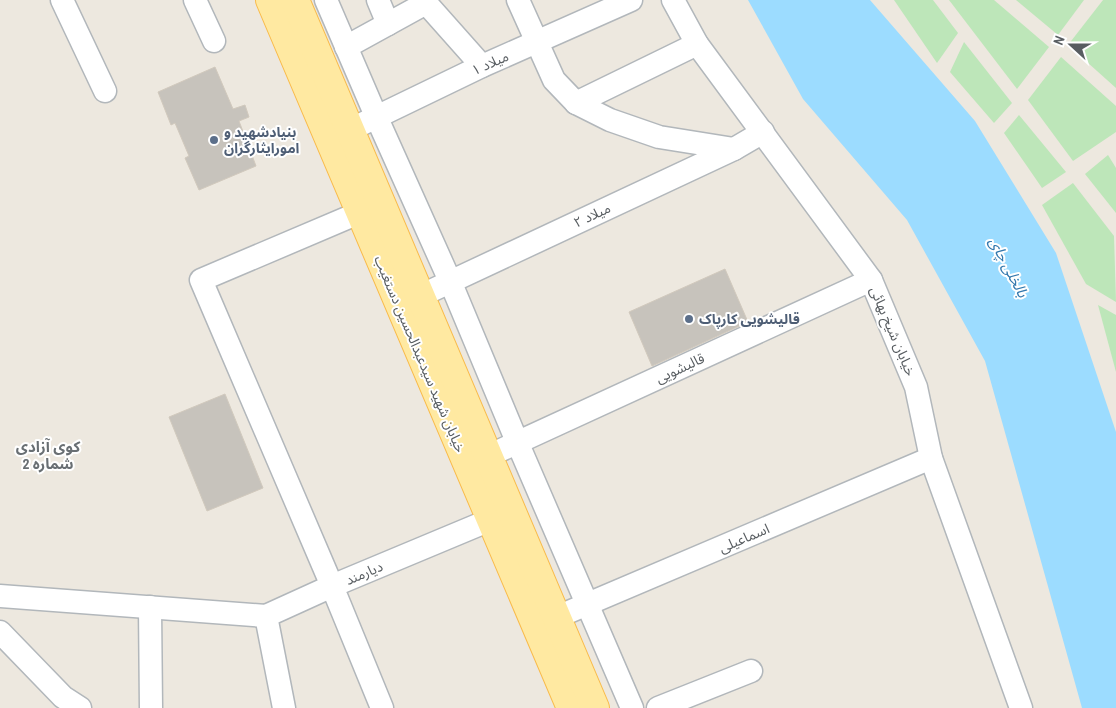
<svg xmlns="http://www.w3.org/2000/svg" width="1116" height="708" viewBox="0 0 1116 708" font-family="'Archivo Narrow','Noto Sans Arabic',sans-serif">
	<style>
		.green { fill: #bde6b9 }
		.water { fill: #9cdcff }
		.building { fill: #c7c3bc; stroke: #d1c9bd }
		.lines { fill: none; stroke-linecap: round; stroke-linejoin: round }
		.minor-casing { stroke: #b2b7bb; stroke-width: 25 }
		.major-casing { stroke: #f9bb4b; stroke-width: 30 }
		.minor { stroke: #fff; stroke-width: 22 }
		.major { stroke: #ffe9a1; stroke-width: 28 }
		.service-dot { fill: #5c6f8a; stroke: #fff; stroke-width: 2 }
		.labels { text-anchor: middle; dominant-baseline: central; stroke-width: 4; stroke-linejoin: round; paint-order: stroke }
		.street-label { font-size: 14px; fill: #585d61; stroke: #fff }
		.service-label { font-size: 14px; font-weight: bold; fill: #4e5e75; stroke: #fff; text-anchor: start }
		.water-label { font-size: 15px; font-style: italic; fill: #3378ad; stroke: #fff }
		.neighbourhood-label { font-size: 15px; font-weight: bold; fill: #696f73; stroke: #fff }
	</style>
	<rect width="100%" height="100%" fill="#ede8df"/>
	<g class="green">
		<polygon points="894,0 933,0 958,33 937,63"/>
		<polygon points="949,0 994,0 1049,47 1017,89"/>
		<polygon points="1016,0 1084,0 1058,35"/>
		<polygon points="1103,0 1116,0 1116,88 1068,45"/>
		<polygon points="964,42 1012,103 994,123 950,72"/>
		<polygon points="1061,57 1116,106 1116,132 1073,161 1028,100"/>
		<polygon points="1019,115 1066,172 1042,188 1004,133"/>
		<polygon points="1108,155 1116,168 1116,213 1085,174"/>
		<polygon points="1073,183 1114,236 1116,302 1086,284 1042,205"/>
		<polygon points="1098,305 1116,315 1116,372"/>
	</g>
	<polygon class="water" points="748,0 870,0 975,121 1056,253 1116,432 1116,708 1082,708 985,361 907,220 803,99"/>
	<g class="building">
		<polygon points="215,67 233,109 245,105 249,117 239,121 256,166 199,190 185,158 189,156 175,123 171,125 158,92"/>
		<polygon points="725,269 748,322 652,366 629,312"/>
		<polygon points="225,394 263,488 207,511 169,417"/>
	</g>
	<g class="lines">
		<g class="minor-casing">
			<g id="minor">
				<polyline points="62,0 105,91"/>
				<polyline points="195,0 214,41"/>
				<polyline points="326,0 376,116 450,281 518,444 632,708"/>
				<polyline points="378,0 388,24"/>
				<polyline points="518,0 554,80 576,103 610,120 659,137 734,149"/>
				<polyline points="673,0 697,44 871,280 916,387 931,458 1021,708"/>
				<polyline points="346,47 426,3 482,66"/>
				<polyline points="576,103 697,44"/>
				<polyline points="362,124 482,66 631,0"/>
				<polyline points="420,296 734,149 763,132"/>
				<polyline points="488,456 871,280"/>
				<polyline points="0,596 266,616"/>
				<polyline points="150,607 151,708"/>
				<polyline points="557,617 931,458"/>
				<polyline points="0,632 63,697 80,708"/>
				<polyline points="284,708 266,616 332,586 201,280 361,212"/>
				<polyline points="382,708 332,586 490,520"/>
				<polyline points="658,708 751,671"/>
			</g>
		</g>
		<g class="major-casing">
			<g id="major">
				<polyline points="270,0 571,708"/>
				<polyline points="295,0 595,708"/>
			</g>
		</g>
		<use href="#minor" class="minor"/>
		<use href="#major" class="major"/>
	</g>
	<g class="service-dot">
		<circle cx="214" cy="140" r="5"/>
		<circle cx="689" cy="319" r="5"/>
	</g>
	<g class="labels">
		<g class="street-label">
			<text transform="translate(490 63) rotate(-24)">میلاد ۱</text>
			<text transform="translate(592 215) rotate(-25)">میلاد ۲</text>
			<text transform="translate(893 331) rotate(67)">خیابان شیخ بهائی</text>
			<text transform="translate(420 354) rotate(67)">خیابان شهید سیدعبدالحسین دستغیب</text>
			<text transform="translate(680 368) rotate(-25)">قالیشویی</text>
			<text transform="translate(744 538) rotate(-23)">اسماعیلی</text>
			<text transform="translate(364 573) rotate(-23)">دیارمند</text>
		</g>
		<g class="service-label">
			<text x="224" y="132">بنیادشهید و<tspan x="224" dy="16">امورایثارگران</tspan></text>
			<text x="699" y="319">قالیشویی کارپاک</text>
		</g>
		<g class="water-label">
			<text transform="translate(1009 267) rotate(62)">بالخلی چای</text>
		</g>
		<g class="neighbourhood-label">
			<text x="48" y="446">کوی آزادی<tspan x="48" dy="17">شماره 2</tspan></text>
		</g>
	</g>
	<g transform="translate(1071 45) rotate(291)" stroke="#ffffff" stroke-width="4" paint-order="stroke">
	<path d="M0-4L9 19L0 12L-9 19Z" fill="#585d61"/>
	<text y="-8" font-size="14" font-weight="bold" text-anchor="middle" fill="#585d61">N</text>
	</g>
</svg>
